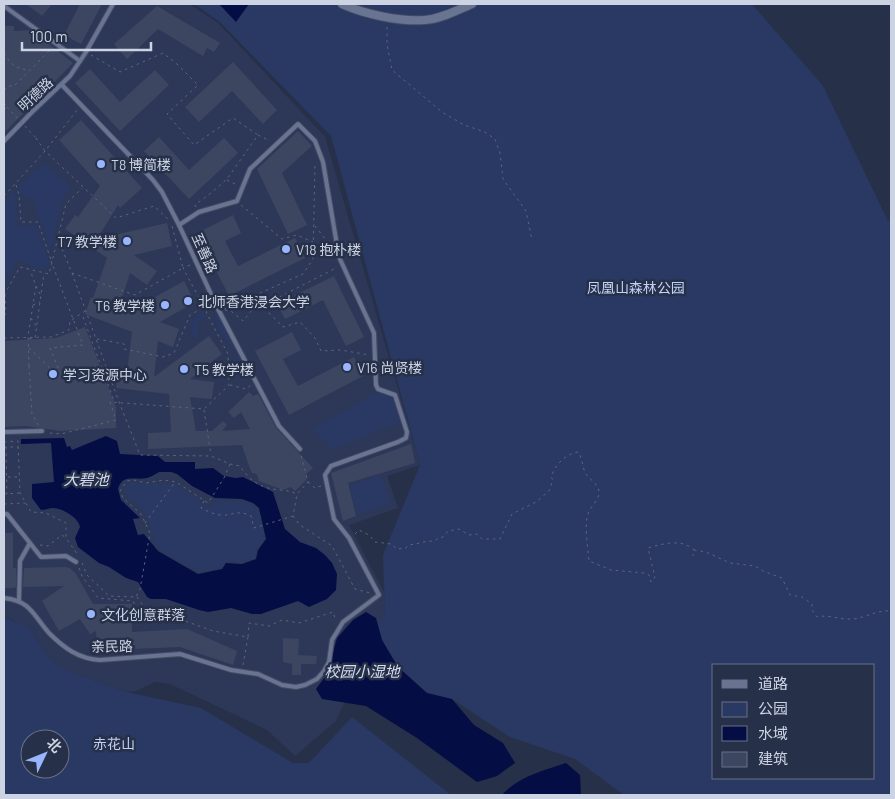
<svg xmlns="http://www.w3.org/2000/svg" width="895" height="799" viewBox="0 0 895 799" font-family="Barlow,'Noto Sans SC',sans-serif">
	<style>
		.built { fill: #2d3858 }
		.green { fill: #2a3963; fill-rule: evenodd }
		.water { fill: #050d45; fill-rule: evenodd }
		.building { fill: #3c4661 }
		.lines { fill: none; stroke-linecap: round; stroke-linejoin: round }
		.service-casing { stroke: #444c61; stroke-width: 6 }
		.minor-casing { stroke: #444c61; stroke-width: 10 }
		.path { stroke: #5d657b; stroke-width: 1; stroke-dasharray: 2.5 4; stroke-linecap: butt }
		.service { stroke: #687491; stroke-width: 4 }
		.minor { stroke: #687491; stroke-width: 8 }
		.path-bridge { stroke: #5d657b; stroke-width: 1; stroke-dasharray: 2.5 4; stroke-linecap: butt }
		.poi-dot { fill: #99b5fd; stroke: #273049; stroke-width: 2 }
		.labels { text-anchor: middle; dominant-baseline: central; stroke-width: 5; stroke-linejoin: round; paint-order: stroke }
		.street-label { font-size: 14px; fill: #ccd3e3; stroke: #273049 }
		.poi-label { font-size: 14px; fill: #ccd3e3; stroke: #273049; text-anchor: start }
		.park-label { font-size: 14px; fill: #c1d0f5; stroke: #273049 }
		.water-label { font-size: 15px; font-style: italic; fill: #d5ddf0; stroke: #273049 }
	</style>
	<rect width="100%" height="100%" fill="#273049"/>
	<polygon class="built" points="4,4 189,4 218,23 325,137 420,465 387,476 398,508 349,525 384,592 385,612 336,721 295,756 267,730 170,684 155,682 136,691 126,692 76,674 56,664 44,652 34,635 13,620 4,617"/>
	<g class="green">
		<path d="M194 4H752L823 86 888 221 891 220V795H624L575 759 510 737 452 699 427 693 398 667 382 640 378 626 385 612 383 555 420 465 331 136 220 22ZM714 665H874V778H714Z"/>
		<polygon points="43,164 71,186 62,202 50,251 32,197 21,197 18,187"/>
		<polygon points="14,191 18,226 37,225 49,262 47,267 44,266 43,270 31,267 27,262 16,260 9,278 4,268 5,263 4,258 4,201"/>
		<polygon points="203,312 205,317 199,321 197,341 190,329 195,316"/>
		<polygon points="220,315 236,348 245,374 239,379 233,371 236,352 222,334 214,318"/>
		<polygon points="378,392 388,395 392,398 400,422 331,449 312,429"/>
		<polygon points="380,475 390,504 357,514 349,485"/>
		<path d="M132 482C145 486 157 483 170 484 181 484 200 502 210 509L216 499C256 504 256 495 265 538L257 549 256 558 242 563 230 561 225 562 223 567 199 572 162 552 155 543 145 512 127 496 125 491 126 485Z"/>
		<path d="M4 617 27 627 34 635 44 652 56 664 76 674 126 692 201 708 293 763H309L352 717 451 795H4ZM30 739H60V769H30Z"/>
	</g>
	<g class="water">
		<polygon points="219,4 249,4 236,22"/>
		<path d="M106 436 117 441 120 454 158 456 165 462H195V469L213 468 224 476 236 478 243 477 273 492 285 529 300 542 316 548 325 555 332 563 337 574 336 590 327 599 309 607 298 601 261 614H252L231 608 208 612 199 610 166 599H151L147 597 138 582 126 578 109 567 99 563 78 547 75 538 80 527C79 518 62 508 53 508 49 508 46 510 41 510L32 498V484L54 482 51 443 21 444V439L64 438 67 447 70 446 72 450ZM159 472H171L177 474 192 486 215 498 242 499 253 503 259 508 266 539 258 550 256 559 242 564 226 563 222 569 198 574 158 551 144 534 138 535 133 519 140 518 121 500 118 489C123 473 134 481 147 478 151 477 155 474 159 472Z"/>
		<polygon points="366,612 376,618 382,640 398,667 427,693 452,699 474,725 503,743 515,763 497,776 477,782 417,738 366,706 322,699 316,689 327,674 337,638 353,620"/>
		<path d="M566 763 580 775 581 795H502C517 777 545 770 566 763Z"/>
	</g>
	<g class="building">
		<polygon points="26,4 52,4 42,16"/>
		<polygon points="80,4 102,4 81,44 64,35"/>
		<polygon points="157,6 220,43 214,52 207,48 203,56 158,29 127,59 114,44"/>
		<polygon points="4,26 14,26 14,31 31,30 73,63 4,133"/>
		<polygon points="233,62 277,110 263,124 232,91 199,122 185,107"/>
		<polygon points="90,69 120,102 155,70 169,85 120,131 75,83"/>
		<polygon points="81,120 142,188 120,208 118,205 97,239 167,223 172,246 134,255 157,271 147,285 130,273 119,307 130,311 184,281 195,302 160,322 179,329 173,347 158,341 154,377 209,336 222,354 190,379 214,382 212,399 190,397 196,431 212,431 223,421 227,425 222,431 250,429 241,412 234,418 228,412 249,392 253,396 258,394 276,428 313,468 305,475 308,478 295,491 291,487 283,490 259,481 257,474 252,473 250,469 242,445 148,449 148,433 171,432 169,394 116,388 118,371 127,372 132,332 85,314 91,297 93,298 107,258 65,229 75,215 78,217 100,186 59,140"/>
		<polygon points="298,131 312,146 282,173 307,225 288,234 257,169"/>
		<polygon points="159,137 189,170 224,138 238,153 189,199 144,151"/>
		<polygon points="233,215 241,233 225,241 238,266 295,238 305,258 229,296 197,233"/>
		<polygon points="334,276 364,337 346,346 323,300 285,319 277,304"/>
		<polygon points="85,327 116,407 116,428 60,431 26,426 4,427 4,341 56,338"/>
		<polygon points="292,332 301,350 283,359 298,386 354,357 363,376 289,415 255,351"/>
		<polygon points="411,444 415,463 348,483 356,516 343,521 331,473"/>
		<polygon points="4,533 13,533 13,568 16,568 16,587 14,588 4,588"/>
		<polygon points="66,567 70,568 76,574 93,604 132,604 132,632 187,629 237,651 233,665 180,647 132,649 132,654 97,654 96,631 90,634 80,619 59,631 42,601 64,586 23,587 24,568"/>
		<polygon points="283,638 299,639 298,655 317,656 316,664 301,664 301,675 292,675 292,664 283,662"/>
	</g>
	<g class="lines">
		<g class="service-casing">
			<g id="service">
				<polyline points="4,6 80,61"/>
				<polyline points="62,85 153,180 162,192 179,225 217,307 279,426 300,449"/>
				<polyline points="4,141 32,112 70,76 86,52 113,4"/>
				<polyline points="4,432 42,431"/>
				<polyline points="4,514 7,514 41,557 66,556 76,562"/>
				<path d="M4 598C31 601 33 615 49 633 64 648 79 659 100 660L180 654 231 670 258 674 282 685 296 687 305 685 317 679 324 671 329 662 332 640 343 622 379 595 349 538 334 519 325 475 331 466 398 442 406 438 407 432 395 395 378 389 376 385 374 333 339 257 323 162 315 141 298 124 250 169 237 201 199 212 179 225"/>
				<polyline points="19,601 20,561 30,543"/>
			</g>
		</g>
		<g class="minor-casing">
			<path id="minor" d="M342 4C364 14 400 22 425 20 441 19 457 10 472 4"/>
		</g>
		<g class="path">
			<polyline points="387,27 387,44 392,70 442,112 464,125 485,132 495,139 500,153 503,179 526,211 532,240"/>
			<path d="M4 53C10 63 15 69 28 70"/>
			<polyline points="91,55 120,72 163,53 177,64 198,85 167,114 194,145 233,118 258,135"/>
			<polyline points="4,90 9,86 14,86 52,48"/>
			<polyline points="4,103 7,107 4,110"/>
			<polyline points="36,138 45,151 78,109"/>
			<polyline points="227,180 237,185"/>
			<polyline points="16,185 19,195 21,222 38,222 51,260"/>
			<polyline points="4,196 45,151 116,218 154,206 169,220"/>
			<polyline points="241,205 282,239 297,235 313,242"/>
			<polyline points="196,207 195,205 211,193 227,179 258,135 270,141"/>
			<polyline points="315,226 330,245"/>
			<polyline points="57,237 72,273 135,295 183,268 172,226"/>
			<polyline points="190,265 183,268 206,311"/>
			<path d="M72 273 119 402 140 455 211 456 230 464 240 466C247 477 256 485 268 488 278 491 287 489 297 494L308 482 301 455"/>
			<polyline points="36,286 41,296"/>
			<polyline points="4,295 20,267 49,274 66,204 82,188"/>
			<polyline points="33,305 40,302"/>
			<polyline points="262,306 336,268"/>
			<polyline points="224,309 303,274 313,259 315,165 318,164"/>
			<polyline points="225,310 231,311 243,321 257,304 266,310 283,327 300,322 315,338 321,351 341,350 369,355"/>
			<polyline points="4,315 6,314 5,294"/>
			<polyline points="83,317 114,401"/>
			<polyline points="31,318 36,326"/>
			<polyline points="4,338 51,337 69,330 70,321 85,311"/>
			<polyline points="97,339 124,344 124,349 163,357 174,353 190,315 204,307"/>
			<polyline points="29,366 32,414 39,426"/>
			<polyline points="230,385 246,389 251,385"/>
			<polyline points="204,410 211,455"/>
			<polyline points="50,433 61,434 116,420 110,402 204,409 229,385 228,354 206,312 212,309"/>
			<polyline points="4,442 18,441 20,493 31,512 46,513 66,523 66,538 78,555"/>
			<polyline points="4,447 18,447"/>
			<polyline points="6,447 7,494"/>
			<polyline points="8,477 19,477"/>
			<polyline points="308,482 315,488 321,486"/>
			<polyline points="4,494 20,493"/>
			<path d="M204 501 201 508C207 511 213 514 220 515 233 516 237 509 251 516L254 528 293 516 297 494"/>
			<polyline points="4,504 25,503"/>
			<polyline points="293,516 300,525 332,546 355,589 370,593"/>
			<polyline points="145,523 175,482"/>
			<path d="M355 534 359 530 369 535 375 542 391 544 397 549 406 548 408 545C419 544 423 541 435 541L438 538 443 537 448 531 459 529 469 535 477 534 482 539H500L512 514 536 502 549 491 553 480 551 477C555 465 565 454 578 452 583 458 582 468 586 474 591 481 599 484 599 493 599 500 590 507 588 514 584 525 588 549 589 561L611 570 644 573 649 575 651 582 655 577 648 548C662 544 682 538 694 550L693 556"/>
			<polyline points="40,545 48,546 62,535 66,538"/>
			<path d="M694 550 706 552 730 563 755 566 763 571 782 578 790 595 802 597 812 604V610L817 617C828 614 841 620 852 619 866 618 875 610 891 611"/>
			<polyline points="82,563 87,575 109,596 136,597 140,589 150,533 141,514 123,498 120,491 127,481 134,480 146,483 164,480 176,482 208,503 224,478 230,464"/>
			<polyline points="79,568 82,576 98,598 133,601 142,621 185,621 213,631 248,637 249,623 269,626 282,620 299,623 333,612 336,621"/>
			<polyline points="137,597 146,610 142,620"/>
			<polyline points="243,665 248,637"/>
		</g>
		<use href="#service" class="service"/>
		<use href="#minor" class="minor"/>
		<g class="path-bridge">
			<polyline points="7,107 36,138"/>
			<polyline points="29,339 35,338 44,273"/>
			<polyline points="29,348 53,371 58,368 50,348 83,345 51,261"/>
			<polyline points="29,366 28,336 36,286 30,270"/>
		</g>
	</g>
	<g class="poi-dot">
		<circle cx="101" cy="164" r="5"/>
		<circle cx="127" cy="241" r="5"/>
		<circle cx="286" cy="249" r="5"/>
		<circle cx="188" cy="301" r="5"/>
		<circle cx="165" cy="305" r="5"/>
		<circle cx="347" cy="367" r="5"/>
		<circle cx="184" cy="369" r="5"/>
		<circle cx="53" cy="374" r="5"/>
		<circle cx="91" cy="614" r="5"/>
	</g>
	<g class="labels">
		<g class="street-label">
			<text transform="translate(35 94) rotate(-43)">明德路</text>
			<text transform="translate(205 253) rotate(66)">至善路</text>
			<text transform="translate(112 646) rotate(-1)">亲民路</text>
		</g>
		<g class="poi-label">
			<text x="111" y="164">T8 博简楼</text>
			<text x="117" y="241" text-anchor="end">T7 教学楼</text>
			<text x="296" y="249">V18 抱朴楼</text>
			<text x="198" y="301">北师香港浸会大学</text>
			<text x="155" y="305" text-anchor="end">T6 教学楼</text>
			<text x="357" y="367">V16 尚贤楼</text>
			<text x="194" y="369">T5 教学楼</text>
			<text x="63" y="374">学习资源中心</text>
			<text x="101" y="614">文化创意群落</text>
		</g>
		<g class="park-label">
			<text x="636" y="287">凤凰山森林公园</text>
			<text x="114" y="743">赤花山</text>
		</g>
		<g class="water-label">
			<text x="86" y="479">大碧池</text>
			<text x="362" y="671">校园小湿地</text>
		</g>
	</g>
	<rect width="895" height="799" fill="none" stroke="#ccd3e3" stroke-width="10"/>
	<rect x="712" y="664" width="162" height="115" fill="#273049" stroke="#697187"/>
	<rect x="722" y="680" width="25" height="8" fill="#687491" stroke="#697187"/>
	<text x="758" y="689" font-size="15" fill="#ccd3e3">道路</text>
	<rect x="722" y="702" width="25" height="15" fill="#2a3963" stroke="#697187"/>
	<text x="758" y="714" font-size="15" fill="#ccd3e3">公园</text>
	<rect x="722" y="726" width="25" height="15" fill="#050d45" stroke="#697187"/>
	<text x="758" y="739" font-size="15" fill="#ccd3e3">水域</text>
	<rect x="722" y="752" width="25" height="15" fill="#3c4661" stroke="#697187"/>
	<text x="758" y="764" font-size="15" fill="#ccd3e3">建筑</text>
	<g transform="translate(45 754) rotate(47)"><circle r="24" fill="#273049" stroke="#697187"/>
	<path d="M0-4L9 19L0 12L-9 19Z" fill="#99b5fd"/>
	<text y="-8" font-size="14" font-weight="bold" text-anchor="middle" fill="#ccd3e3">北</text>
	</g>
	<path d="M22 42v8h129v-8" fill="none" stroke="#ccd3e3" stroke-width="2.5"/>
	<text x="30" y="42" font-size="15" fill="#ccd3e3" stroke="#273049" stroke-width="4" paint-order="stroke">100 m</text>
</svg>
